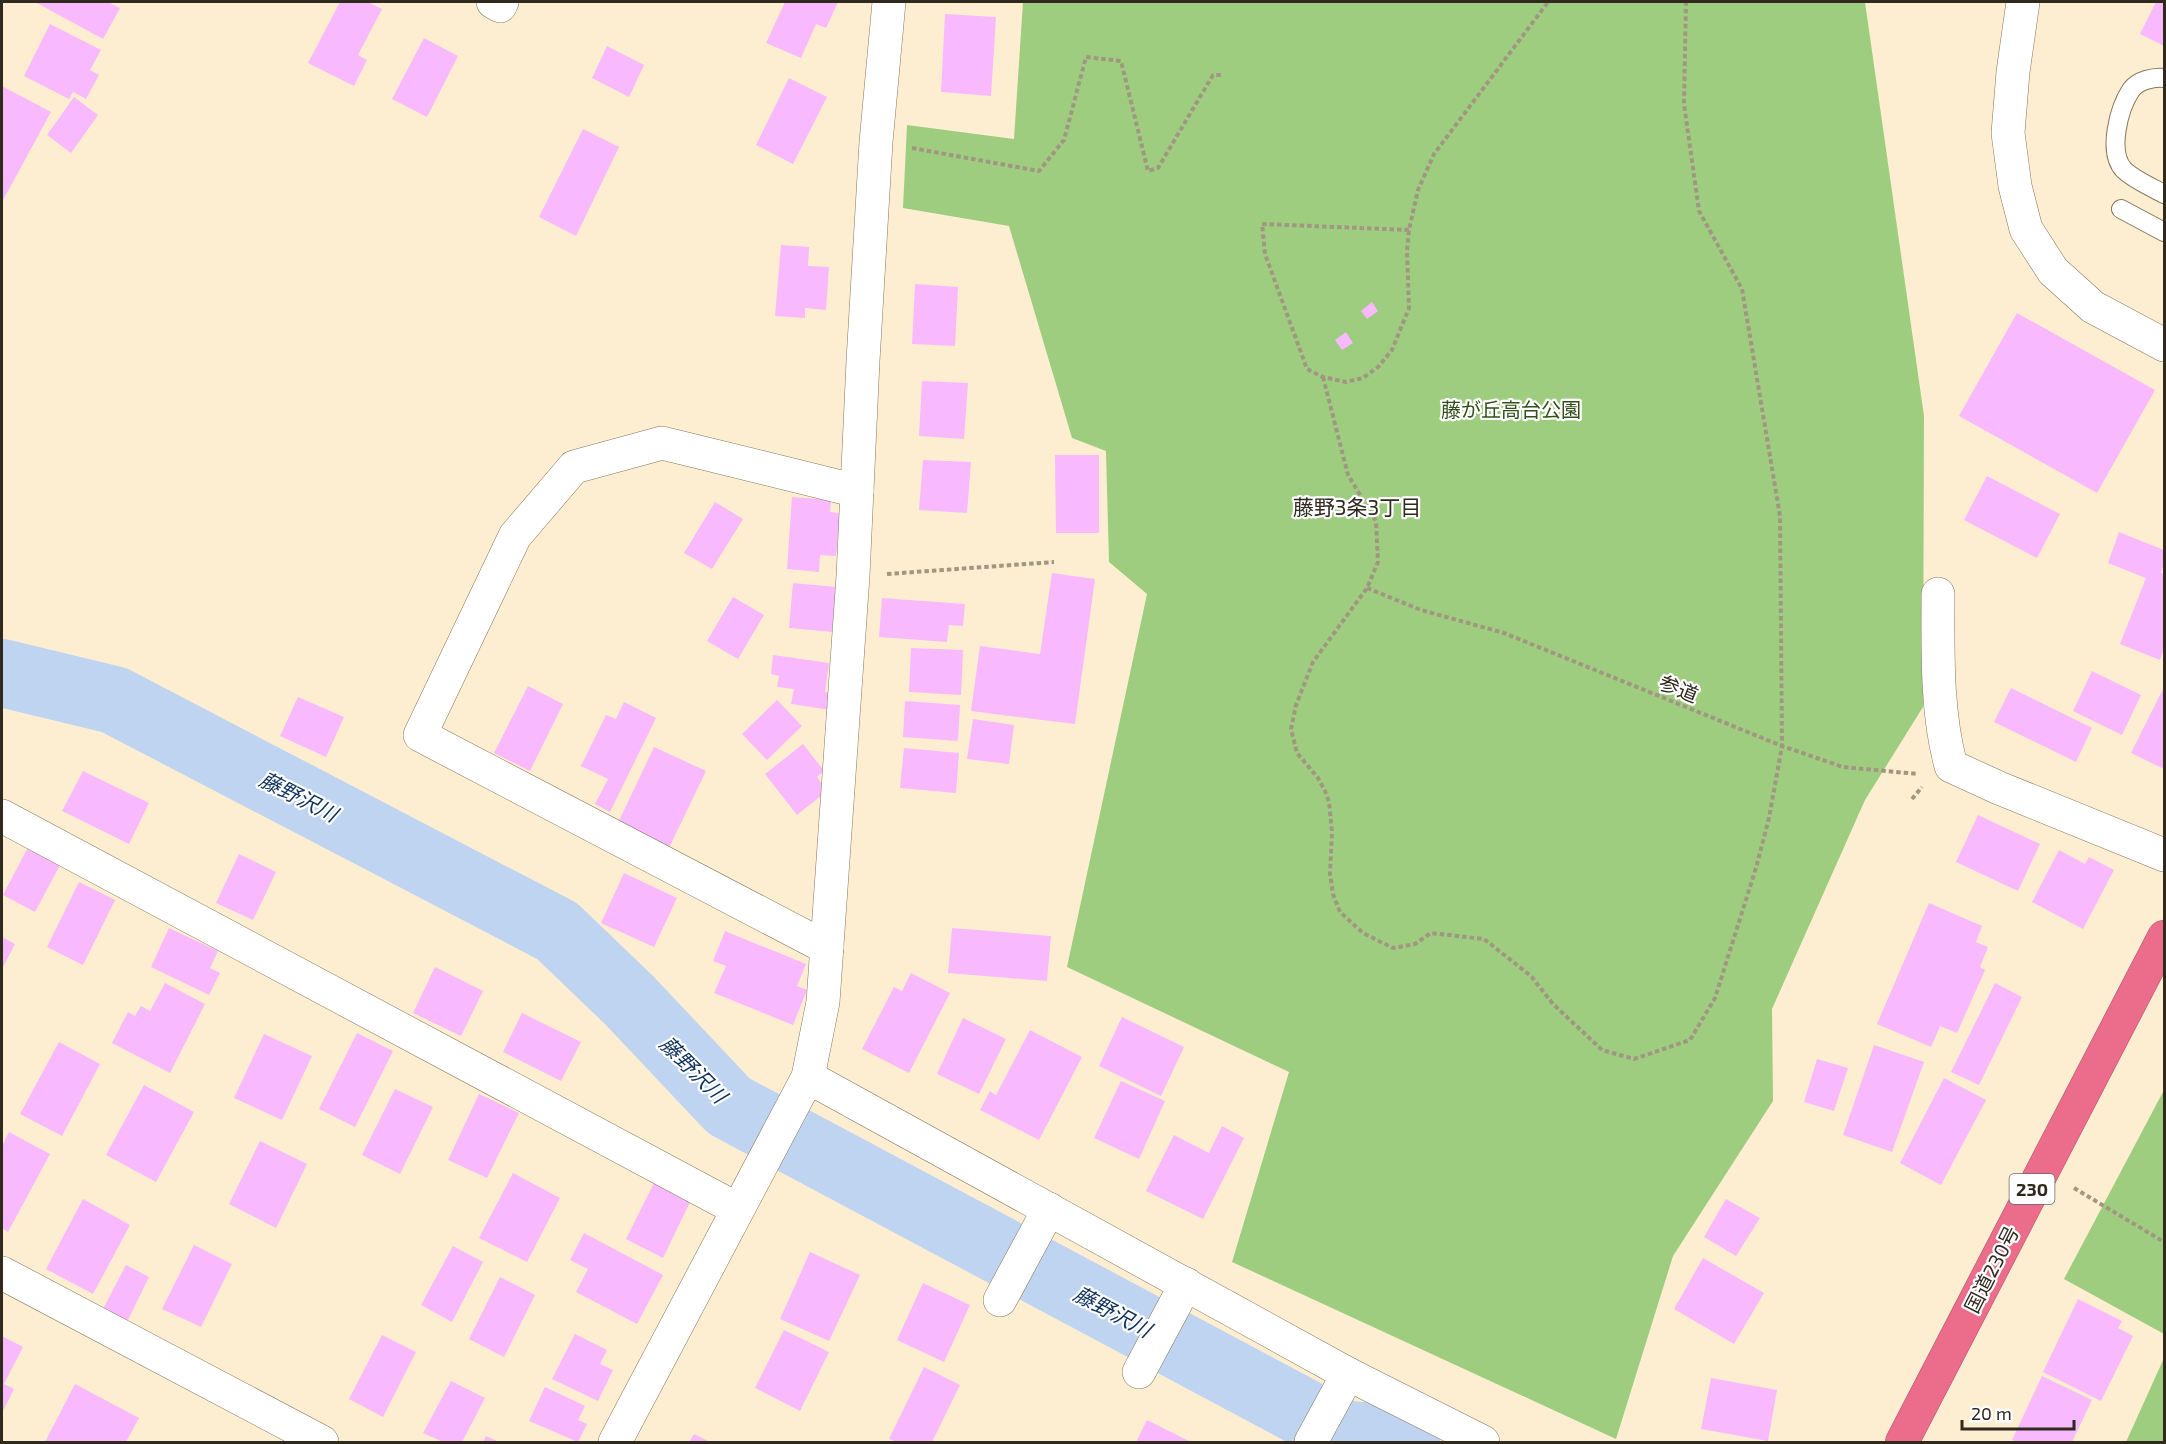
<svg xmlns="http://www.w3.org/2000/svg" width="2166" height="1444" viewBox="0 0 2166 1444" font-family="'Exo 2','Noto Sans JP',sans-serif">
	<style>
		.green { fill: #9ecd80 }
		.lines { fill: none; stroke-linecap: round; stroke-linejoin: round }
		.river { stroke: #bfd4f1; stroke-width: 68 }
		.building { fill: #f8b9ff }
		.lane-casing { stroke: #85775d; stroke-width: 20 }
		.street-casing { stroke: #85775d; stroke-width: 34 }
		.highway-casing { stroke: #a95565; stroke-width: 34 }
		.path { stroke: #a19681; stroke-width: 4; stroke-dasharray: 4.5 3; stroke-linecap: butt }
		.lane { stroke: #fff; stroke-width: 18 }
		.street { stroke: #fff; stroke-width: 33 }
		.highway { stroke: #eb6c8b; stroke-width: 33 }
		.labels { text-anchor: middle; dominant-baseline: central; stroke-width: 4.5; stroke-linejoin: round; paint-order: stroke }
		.shield { fill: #fff; stroke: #6d6962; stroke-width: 1.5 }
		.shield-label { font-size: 18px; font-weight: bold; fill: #2f291e }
		.park-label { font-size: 20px; fill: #314f1a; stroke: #fff }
		.street-label { font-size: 20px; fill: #2f291e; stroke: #fff }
		.neighbourhood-label { font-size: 21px; fill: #2f291e; stroke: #fff }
		.water-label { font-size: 21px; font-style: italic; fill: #0f325d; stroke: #fff }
	</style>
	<rect width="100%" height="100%" fill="#feeed1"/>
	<g class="green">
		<polygon points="1023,2 1865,2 1924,416 1923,707 1865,800 1772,1009 1773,1101 1673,1256 1616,1439 1232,1262 1289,1072 1067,967 1147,594 1109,562 1106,451 1072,438 1009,226 903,208 907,125 1014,139"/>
		<polygon points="2164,1090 2164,1334 2064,1279"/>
		<polygon points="2164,1358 2164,1442 2126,1442"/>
	</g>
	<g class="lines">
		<polyline class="river" points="2,673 114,700 557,931 629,1000 729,1106 1346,1435 1406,1439"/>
	</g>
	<g class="building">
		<polygon points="35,2 108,2 120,8 103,39"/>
		<polygon points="340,2 368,2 382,9 358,55 367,60 354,86 308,63"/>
		<polygon points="785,2 838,2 826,28 816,24 801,58 766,43"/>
		<polygon points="2156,2 2164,2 2164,46 2140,34"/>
		<polygon points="945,14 996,17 991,96 941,92"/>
		<polygon points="50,24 101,50 90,70 99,75 86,99 73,92 69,99 24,76"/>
		<polygon points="424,38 458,56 427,117 392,99"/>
		<polygon points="607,46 644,65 629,97 592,78"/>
		<polygon points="789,78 827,97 793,164 756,145"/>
		<polygon points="2,86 51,112 2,202"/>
		<polygon points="74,97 98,115 71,153 47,135"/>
		<polygon points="583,129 619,147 576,236 539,217"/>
		<polygon points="781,245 809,247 808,266 829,267 826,310 805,308 805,318 775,316"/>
		<polygon points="915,284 958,287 955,346 912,344"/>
		<polygon points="1372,302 1378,311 1367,319 1361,311"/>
		<polygon points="2017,313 2155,390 2097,493 1959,416"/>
		<polygon points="1346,332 1353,343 1342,350 1335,340"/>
		<polygon points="922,381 968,383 964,439 919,436"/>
		<polygon points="1055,455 1099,455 1099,533 1056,533"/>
		<polygon points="923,460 971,462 967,513 919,510"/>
		<polygon points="1987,476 2060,514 2037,558 1964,520"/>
		<polygon points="792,497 831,500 830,512 840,513 836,556 820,555 819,572 787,569"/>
		<polygon points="715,502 743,519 712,569 684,553"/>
		<polygon points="2119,532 2164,550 2164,564 2161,573 2164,574 2164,648 2160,660 2120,644 2146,578 2108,563"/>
		<polygon points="1052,573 1095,579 1075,724 971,711 980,646 1040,654"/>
		<polygon points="793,583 836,587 832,632 789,628"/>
		<polygon points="733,597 764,615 738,659 707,641"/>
		<polygon points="882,598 965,604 963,626 949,625 947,642 879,637"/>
		<polygon points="911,648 963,650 961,695 909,692"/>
		<polygon points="773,655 829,663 825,692 833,693 831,710 791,704 794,689 777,687 779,676 771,674"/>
		<polygon points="2092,671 2141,695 2122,735 2073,711"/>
		<polygon points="528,686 563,704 530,771 494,753"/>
		<polygon points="2164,687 2164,769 2131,753"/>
		<polygon points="2011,688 2092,728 2076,762 1994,722"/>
		<polygon points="298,697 344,717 326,757 280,736"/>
		<polygon points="777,700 802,726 767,760 742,734"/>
		<polygon points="905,701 960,705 958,741 903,737"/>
		<polygon points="624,702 656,718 610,812 595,804 608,779 581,766 606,715 616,719"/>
		<polygon points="973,719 1014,725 1009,764 967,759"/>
		<polygon points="803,744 824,771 817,777 827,791 797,815 765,774"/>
		<polygon points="654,747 706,771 668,850 617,825"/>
		<polygon points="904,748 959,753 956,793 900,788"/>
		<polygon points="83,771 149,803 129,844 62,811"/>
		<polygon points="1978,815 2040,844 2018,891 1956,862"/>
		<polygon points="27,849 60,865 35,912 3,895"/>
		<polygon points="2059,850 2085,864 2089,857 2114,870 2083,929 2032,902"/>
		<polygon points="239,854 276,872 253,920 216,903"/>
		<polygon points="624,873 677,898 654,947 601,923"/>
		<polygon points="79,882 115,900 83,965 47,947"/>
		<polygon points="1929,903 1982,926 1976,942 1988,947 1980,967 1985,970 1957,1033 1940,1026 1931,1047 1877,1024"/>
		<polygon points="169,928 218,951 210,968 220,973 209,995 151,967"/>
		<polygon points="952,928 1051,936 1047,981 948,973"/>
		<polygon points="725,931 806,964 797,986 807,990 793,1025 714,993 726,966 713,961"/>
		<polygon points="2,937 15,944 2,969"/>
		<polygon points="435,967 483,991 461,1036 413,1013"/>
		<polygon points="911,973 950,993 909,1073 862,1049 894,987 902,991"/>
		<polygon points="165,983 205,1004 170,1073 112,1043 128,1012 135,1016 141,1006 150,1011"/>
		<polygon points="1995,983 2022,997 1979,1085 1951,1072"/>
		<polygon points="522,1013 581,1042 561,1081 503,1052"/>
		<polygon points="1122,1017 1184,1047 1161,1096 1099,1066"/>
		<polygon points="963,1018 1006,1039 979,1094 937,1074"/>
		<polygon points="1030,1030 1082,1057 1039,1140 980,1110 990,1091 996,1095"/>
		<polygon points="357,1033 393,1051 355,1127 319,1109"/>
		<polygon points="264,1034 312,1056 282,1120 234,1098"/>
		<polygon points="59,1042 100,1064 62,1136 20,1114"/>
		<polygon points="1874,1045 1924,1062 1892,1152 1843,1135"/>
		<polygon points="1817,1059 1848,1068 1834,1111 1804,1102"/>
		<polygon points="1944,1078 1986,1100 1941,1185 1900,1163"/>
		<polygon points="1121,1081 1165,1101 1139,1159 1094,1138"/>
		<polygon points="144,1085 194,1112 156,1182 106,1155"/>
		<polygon points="395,1089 433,1107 400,1174 362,1155"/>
		<polygon points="479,1094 519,1113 487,1178 448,1160"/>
		<polygon points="1222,1126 1244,1138 1203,1219 1146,1191 1174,1135 1209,1153"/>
		<polygon points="9,1132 50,1154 8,1232 2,1228 2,1146"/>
		<polygon points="260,1141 307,1164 276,1228 229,1204"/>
		<polygon points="513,1173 560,1198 527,1262 479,1238"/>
		<polygon points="655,1181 691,1200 663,1258 626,1239"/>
		<polygon points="83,1199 130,1225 93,1294 46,1269"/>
		<polygon points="1726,1199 1760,1218 1736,1256 1704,1237"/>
		<polygon points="584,1233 663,1275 637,1324 576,1292 588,1269 570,1260"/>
		<polygon points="194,1245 232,1264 201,1327 162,1309"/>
		<polygon points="453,1246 483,1262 452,1322 421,1305"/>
		<polygon points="810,1252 860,1275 829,1341 780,1319"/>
		<polygon points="1703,1258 1764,1293 1734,1344 1674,1309"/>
		<polygon points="126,1265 149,1277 127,1322 103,1309"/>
		<polygon points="500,1277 535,1295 504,1357 469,1339"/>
		<polygon points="923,1283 970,1305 944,1362 897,1340"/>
		<polygon points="2078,1299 2122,1321 2118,1328 2133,1336 2101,1401 2043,1372"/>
		<polygon points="784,1330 829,1352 800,1411 755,1388"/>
		<polygon points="575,1334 607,1350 600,1364 613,1370 598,1401 552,1379"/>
		<polygon points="382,1335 416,1352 383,1417 349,1399"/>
		<polygon points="2,1336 23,1347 4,1384 14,1389 2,1413"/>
		<polygon points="924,1367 960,1385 932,1442 897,1442 889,1439"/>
		<polygon points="2042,1376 2092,1400 2072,1442 2018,1442 2012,1440"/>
		<polygon points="1711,1378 1777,1390 1768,1441 1701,1429"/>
		<polygon points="451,1381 485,1398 462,1442 443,1442 423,1433"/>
		<polygon points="75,1384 139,1418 126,1442 45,1442"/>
		<polygon points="545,1387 585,1406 578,1420 587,1424 578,1442 529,1421"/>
		<polygon points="1147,1420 1191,1442 1136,1442"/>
		<polygon points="694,1434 710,1442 689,1442"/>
		<polygon points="486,1436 499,1442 483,1442"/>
	</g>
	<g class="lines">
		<g class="lane-casing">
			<g id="lane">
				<path d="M2164 78C2154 77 2138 80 2131 90 2119 108 2107 152 2124 170 2133 179 2153 188 2164 194"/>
				<polyline points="2121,209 2164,232"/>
			</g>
		</g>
		<g class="street-casing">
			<g id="street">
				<polyline points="493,2 500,6 502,2"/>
				<polyline points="2023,2 2013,72 2008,133 2015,186 2026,229 2053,271 2093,307 2164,345"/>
				<path d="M1938 594C1938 651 1936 711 1951 766L1999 788 2164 855"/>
				<polyline points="2,816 737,1209"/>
				<polyline points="827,948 420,735 515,536 574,467 662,443 857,491"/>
				<polyline points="808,1077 1348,1374 1483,1442"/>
				<polyline points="2,1273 322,1442"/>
				<polyline points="1000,1300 1049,1209"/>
				<polyline points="1139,1372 1186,1284"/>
				<polyline points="615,1442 808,1077 823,1002 853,576 863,361 876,142 889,2"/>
				<polyline points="1311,1442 1348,1374"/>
			</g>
		</g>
		<g class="highway-casing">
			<polyline id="highway" points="1902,1442 2164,937"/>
		</g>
		<g class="path">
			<polyline points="912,148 1039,171 1064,140 1086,57 1121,61 1148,171 1158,168 1213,75 1221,75"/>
			<polyline points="1409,230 1262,224 1265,254 1307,369 1323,377 1346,382 1363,378 1378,367 1392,350 1409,308 1407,252 1409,230 1418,190 1434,154 1548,2"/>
			<polyline points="1323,377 1348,475 1376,521 1378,562 1367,588 1313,662 1296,705 1291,729 1297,753 1318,778 1325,791 1329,802 1332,832 1330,874 1333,894 1340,912 1363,933 1393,948 1415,944 1431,933 1484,939 1531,976 1553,1004 1602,1050 1634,1059 1690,1040 1715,998 1756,868 1769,818 1782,746 1780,516 1742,289 1699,211 1684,104 1686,2"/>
			<polyline points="887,574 1054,562"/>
			<polyline points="1367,588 1421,610 1504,633 1782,746 1843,767 1918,774"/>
			<polyline points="1912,799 1922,787"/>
			<polyline points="2074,1188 2164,1242"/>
		</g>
		<use href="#lane" class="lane"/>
		<use href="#street" class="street"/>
		<use href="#highway" class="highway"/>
	</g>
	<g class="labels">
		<rect class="shield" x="2009.5" y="1174" width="45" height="30" rx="4.5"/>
		<g class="shield-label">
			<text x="2032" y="1189">230</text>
		</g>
		<g class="park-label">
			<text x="1511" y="409">藤が丘高台公園</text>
		</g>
		<g class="street-label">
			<text transform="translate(1679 688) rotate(22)">参道</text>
			<text transform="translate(1991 1269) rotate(-63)">国道230号</text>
		</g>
		<g class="neighbourhood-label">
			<text x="1357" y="506">藤野3条3丁目</text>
		</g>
		<g class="water-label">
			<text transform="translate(299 796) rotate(27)">藤野沢川</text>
			<text transform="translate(694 1069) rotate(45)">藤野沢川</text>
			<text transform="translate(1113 1311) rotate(28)">藤野沢川</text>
		</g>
	</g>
	<rect width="2166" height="1444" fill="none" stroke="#2f291e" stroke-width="6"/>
	<path d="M1962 1420v9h112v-9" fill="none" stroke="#2f291e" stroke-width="3"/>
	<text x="1971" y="1420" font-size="18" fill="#2f291e" stroke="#ffffff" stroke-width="4.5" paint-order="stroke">20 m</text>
</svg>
